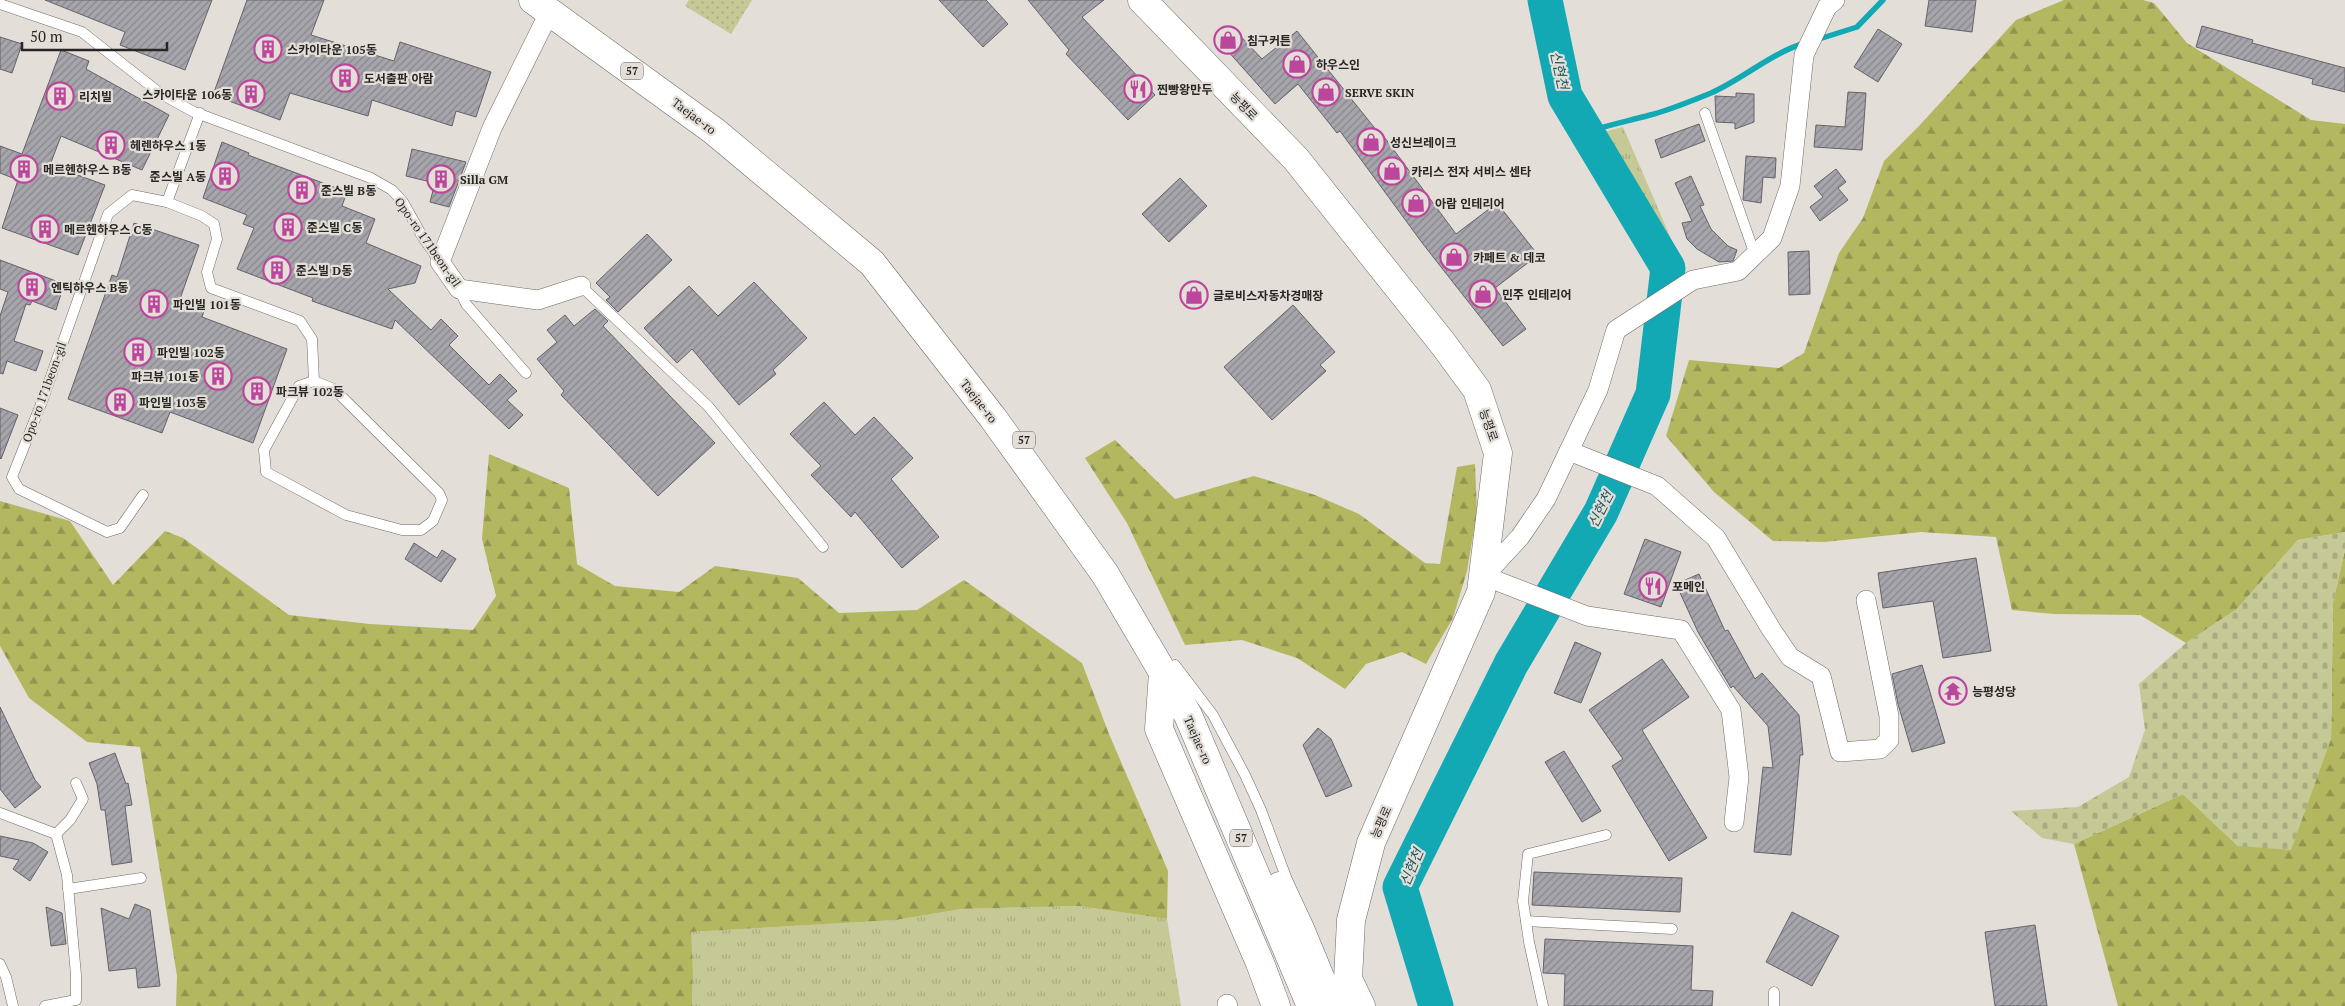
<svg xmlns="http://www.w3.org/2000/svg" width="2345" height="1006" viewBox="0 0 2345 1006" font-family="'PT Serif','Noto Sans KR',serif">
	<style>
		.grass { fill: url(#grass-tufts) }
		.forest { fill: url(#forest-firs) }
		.cemetery { fill: url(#cemetery-stones) }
		.park { fill: url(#park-dots) }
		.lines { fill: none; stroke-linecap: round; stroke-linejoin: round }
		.stream { stroke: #12a8b4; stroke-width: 5.5 }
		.river { stroke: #12a8b4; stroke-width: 35 }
		.building { fill: url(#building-hatch); stroke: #646369 }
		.lane-casing { stroke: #6f6a65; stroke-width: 11 }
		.street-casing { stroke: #6f6a65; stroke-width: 20 }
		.secondary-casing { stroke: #6f6a65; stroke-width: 29 }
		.highway-casing { stroke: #6f6a65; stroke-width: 29 }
		.lane { stroke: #fff; stroke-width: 10 }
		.street { stroke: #fff; stroke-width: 19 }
		.secondary { stroke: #fff; stroke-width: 28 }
		.highway { stroke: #fff; stroke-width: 28 }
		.labels { text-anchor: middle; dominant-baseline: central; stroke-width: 4.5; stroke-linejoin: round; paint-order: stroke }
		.shield { fill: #e3ded8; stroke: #605d5a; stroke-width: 1 }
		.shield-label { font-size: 11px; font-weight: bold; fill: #282624 }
		.poi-label { font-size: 12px; font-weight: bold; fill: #282624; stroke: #e3ded8; text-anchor: start }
		.street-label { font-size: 12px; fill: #282624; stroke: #e3ded8 }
		.water-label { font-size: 14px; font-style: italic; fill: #1d5459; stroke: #e3ded8 }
	</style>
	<defs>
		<pattern id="grass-tufts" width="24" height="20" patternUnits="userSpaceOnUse" patternTransform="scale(1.25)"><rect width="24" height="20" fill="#c5c995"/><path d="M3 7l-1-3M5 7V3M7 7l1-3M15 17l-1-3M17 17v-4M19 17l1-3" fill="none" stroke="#a9ac80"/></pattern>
		<pattern id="forest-firs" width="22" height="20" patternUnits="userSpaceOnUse" patternTransform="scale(1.25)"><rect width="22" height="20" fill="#b3b860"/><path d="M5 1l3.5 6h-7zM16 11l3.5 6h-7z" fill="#92954f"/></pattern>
		<pattern id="cemetery-stones" width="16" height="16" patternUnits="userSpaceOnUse" patternTransform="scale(1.25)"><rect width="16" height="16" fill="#c5c995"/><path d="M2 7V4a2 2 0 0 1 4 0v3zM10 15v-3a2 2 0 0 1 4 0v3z" fill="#a9ac80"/></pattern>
		<pattern id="park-dots" width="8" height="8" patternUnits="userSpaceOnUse" patternTransform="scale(1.25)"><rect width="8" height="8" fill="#c5c995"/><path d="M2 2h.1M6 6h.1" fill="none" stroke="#a9ac80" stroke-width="1.8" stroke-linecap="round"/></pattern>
		<pattern id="building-hatch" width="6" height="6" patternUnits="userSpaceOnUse" patternTransform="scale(1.25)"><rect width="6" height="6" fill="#a6a5ab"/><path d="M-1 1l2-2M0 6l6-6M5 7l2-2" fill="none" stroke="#87868b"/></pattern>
	</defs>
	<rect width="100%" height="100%" fill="#e3ded8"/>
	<g class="grass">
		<polygon points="1623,127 1684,269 1673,275 1670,264 1592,135"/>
		<polygon points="1079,906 1167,919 1181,1006 692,1006 693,971 690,932 896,920 961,909"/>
	</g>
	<g class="forest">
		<polygon points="2064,0 2143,0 2154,3 2187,43 2311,120 2345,124 2345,532 2298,540 2237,609 2186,643 2140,615 2054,614 2012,610 1996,537 1921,532 1824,542 1773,541 1714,492 1666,436 1689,360 1779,368 1804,353 1839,253 1863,218 1884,161 1919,126 2016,20"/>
		<polygon points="1115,440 1175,499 1254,476 1315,495 1359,514 1425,563 1440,564 1457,467 1475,464 1477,512 1467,571 1453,618 1426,664 1402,652 1366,664 1345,689 1297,658 1242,640 1185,645 1127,523 1085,458"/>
		<polygon points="489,454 569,488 577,564 615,586 679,592 715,566 798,578 839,613 917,610 964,580 1082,663 1109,734 1168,871 1167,919 1079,906 961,909 896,920 691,932 693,971 692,1006 176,1006 177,976 140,747 87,742 29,698 0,646 0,501 70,521 113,585 165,531 183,538 289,615 370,624 473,630 496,596 482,539"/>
		<polygon points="2345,550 2345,1006 2118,1006 2074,844 2183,794 2238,846 2331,739 2333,602"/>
	</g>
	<polygon class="cemetery" points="2345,532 2345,550 2333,602 2331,739 2291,850 2238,846 2183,794 2074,844 2042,838 2011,811 2078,807 2129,777 2145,730 2139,684 2186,643 2237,609 2298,540"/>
	<polygon class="park" points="689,0 752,0 731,34 685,6"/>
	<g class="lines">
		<g class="stream">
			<polyline points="1816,40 1857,27 1883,0"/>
			<path d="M1587 132C1608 125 1628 121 1650 115 1670 110 1691 101 1711 93 1743 79 1771 53 1805 43"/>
		</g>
		<polyline class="river" points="1436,1006 1400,887 1511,664 1601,512 1653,394 1668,268 1565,96 1545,0"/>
	</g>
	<g class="building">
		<polygon points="45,0 212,0 185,70 120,45 125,32"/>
		<polygon points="247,0 324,0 311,35 394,61 400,42 491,72 476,117 456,111 452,126 372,100 368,116 290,93 280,120 213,95"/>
		<polygon points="939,0 986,0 1008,24 983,47"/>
		<polygon points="1028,0 1104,0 1082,17 1155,95 1128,120 1066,54 1069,50"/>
		<polygon points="1929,0 1976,0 1972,32 1925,26"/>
		<polygon points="2202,26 2253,40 2252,43 2345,68 2345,92 2312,84 2313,79 2196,47"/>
		<polygon points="1232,27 1262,59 1297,31 1377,131 1379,130 1456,234 1497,203 1538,255 1495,288 1526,329 1503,346 1423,244 1340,131 1337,133 1298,84 1275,104 1218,40"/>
		<polygon points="1878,29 1902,44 1878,82 1854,67"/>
		<polygon points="0,37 22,44 12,73 0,69"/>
		<polygon points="61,50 89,61 86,69 169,115 142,170 61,136 50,165 105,185 78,255 2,228 18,180 0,173 0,146 22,154"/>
		<polygon points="1848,92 1866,93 1862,150 1814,147 1816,125 1845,127"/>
		<polygon points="1736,93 1754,94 1754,122 1735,129 1735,123 1716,122 1715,96 1736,97"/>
		<polygon points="1699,124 1705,141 1661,158 1655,140"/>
		<polygon points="222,142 249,153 248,155 347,192 342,206 375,219 366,243 421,266 415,283 388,289 431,330 441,319 458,336 449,345 489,385 500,374 517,391 507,400 523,415 509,429 395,320 392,329 312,301 313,298 237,269 254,228 243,224 247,215 203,198"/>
		<polygon points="412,149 466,162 449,207 430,202 435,183 406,176"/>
		<polygon points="1746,156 1776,158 1775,178 1763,177 1761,203 1743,200"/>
		<polygon points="1836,169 1846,182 1838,188 1848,200 1820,221 1810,207 1823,197 1814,186"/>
		<polygon points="1691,176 1704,205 1700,206 1711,229 1728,246 1737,250 1733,261 1719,262 1697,249 1687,239 1682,223 1692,221 1675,183"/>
		<polygon points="1180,178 1207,206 1169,242 1142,214"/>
		<polygon points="134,223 199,245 180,299 205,308 202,317 287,349 253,443 170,412 162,433 68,399 112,275 117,277"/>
		<polygon points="647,234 672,260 618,312 606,300 610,297 596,283"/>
		<polygon points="1809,251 1810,294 1789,295 1788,252"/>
		<polygon points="0,260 64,284 56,310 32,301 30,305 26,304 14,341 43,351 36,371 7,361 3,374 0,373 0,316 8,292 0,289"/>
		<polygon points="754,282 807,338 773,370 776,374 739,405 692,349 677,363 644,328 689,286 718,316"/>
		<polygon points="1293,305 1335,352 1320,365 1326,371 1272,420 1224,367"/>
		<polygon points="595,309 608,321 603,326 715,443 658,496 561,395 564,391 537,359 557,342 547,330 565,315 574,326"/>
		<polygon points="824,402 855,435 874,417 913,458 891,479 939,537 902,568 855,512 851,517 811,475 821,466 790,434"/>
		<polygon points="0,408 18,415 1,459 0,458"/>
		<polygon points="1645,539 1681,552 1661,607 1624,594"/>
		<polygon points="414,543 437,558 442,550 456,559 441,582 405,559"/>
		<polygon points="1976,558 1991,651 1943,658 1933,601 1883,608 1878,573"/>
		<polygon points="1699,574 1725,631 1728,630 1755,679 1762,673 1799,715 1803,755 1800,755 1791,855 1754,852 1763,767 1773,768 1768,726 1733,686 1731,688 1698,632 1676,584"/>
		<polygon points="1575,642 1601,653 1581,703 1554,693"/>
		<polygon points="1662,659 1689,697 1642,730 1707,838 1669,861 1612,766 1623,759 1589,710"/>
		<polygon points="1922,665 1945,743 1912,752 1898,704 1892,674"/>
		<polygon points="0,707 35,780 41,787 15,808 0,789"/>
		<polygon points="1318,728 1331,739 1352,786 1326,797 1303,745"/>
		<polygon points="1564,751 1601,811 1582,822 1545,762"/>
		<polygon points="115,753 126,784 128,783 132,805 125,806 132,862 112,865 105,810 101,810 97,784 89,763"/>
		<polygon points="0,836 33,843 48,852 30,881 13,869 19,860 0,856"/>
		<polygon points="1534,872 1682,878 1680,912 1532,905"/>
		<polygon points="135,904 150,910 160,986 138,988 136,968 109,971 101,908 129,919"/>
		<polygon points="46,907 62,913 66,944 51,946"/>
		<polygon points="1792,912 1839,936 1812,986 1766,962"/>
		<polygon points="2035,925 2047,1006 1995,1006 1985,932"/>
		<polygon points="1545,939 1693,946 1691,990 1713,991 1712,1006 1564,1006 1565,974 1543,973"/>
	</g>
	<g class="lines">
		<g class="lane-casing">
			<g id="lane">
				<polyline points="0,4 82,32 161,94 194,112 371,178 392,190 403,202 422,236 440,262"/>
				<polyline points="1705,113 1755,255"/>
				<polyline points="167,202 202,216 214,224 217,239 207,272 211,288 300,321 312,339 314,381 334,389 439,493 442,500 433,521 421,530 402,530 346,515 266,472 264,450 299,386 314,381"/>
				<polyline points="581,286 708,406 823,547"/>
				<polyline points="459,289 466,304 526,373"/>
				<polyline points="143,495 120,528 107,532 19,489 12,477 43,399 108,214 132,195 167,202 200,113"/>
				<polyline points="1175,665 1213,715 1245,775 1261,810 1289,885"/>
				<polyline points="0,813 56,834 67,875 76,975 76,1000 45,1006"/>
				<polyline points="56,834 70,820 83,799 76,783"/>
				<polyline points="68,889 141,878"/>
				<polyline points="1526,921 1672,929"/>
				<polyline points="0,964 6,977 13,1006"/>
				<polyline points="1774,992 1774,1006"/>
				<polyline points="1543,1006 1529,942 1523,901 1528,854 1606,835"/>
			</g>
		</g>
		<g class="street-casing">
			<g id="street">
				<polyline points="550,11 492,128 440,262 459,289 538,300 581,286"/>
				<polyline points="1569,451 1657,486 1716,538 1771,629 1790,657 1821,676 1840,752 1880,749 1889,740 1889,716 1866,600"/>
				<polyline points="1734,822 1739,777 1731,710 1681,630 1587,616 1484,576 1520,537 1546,499 1598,390 1616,330 1693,280 1738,271 1772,238 1790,186 1804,55 1827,7 1835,0"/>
				<polyline points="1227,1004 1228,1006"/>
			</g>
		</g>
		<g class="secondary-casing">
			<polyline id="secondary" points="1142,0 1296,159 1444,345 1477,390 1498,453 1481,592 1371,843 1351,920 1348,979 1361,1006"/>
		</g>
		<g class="highway-casing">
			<g id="highway">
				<polyline points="533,0 714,131 872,263 993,418 1105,574 1188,715 1311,1006"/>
				<polyline points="1163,673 1159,729 1260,963 1276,1006"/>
				<polyline points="1280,886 1301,931 1332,1006"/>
			</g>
		</g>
		<use href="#lane" class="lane"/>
		<use href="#street" class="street"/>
		<use href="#secondary" class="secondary"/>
		<use href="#highway" class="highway"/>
	</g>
	<defs>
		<g id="shop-ring" transform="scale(1.4375)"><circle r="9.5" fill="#e3ded8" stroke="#bd469d" stroke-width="1.5"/><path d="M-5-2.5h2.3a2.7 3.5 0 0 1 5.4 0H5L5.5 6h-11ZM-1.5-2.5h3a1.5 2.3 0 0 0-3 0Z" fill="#bd469d"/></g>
		<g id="building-ring" transform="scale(1.4375)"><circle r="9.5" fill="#e3ded8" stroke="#bd469d" stroke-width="1.5"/><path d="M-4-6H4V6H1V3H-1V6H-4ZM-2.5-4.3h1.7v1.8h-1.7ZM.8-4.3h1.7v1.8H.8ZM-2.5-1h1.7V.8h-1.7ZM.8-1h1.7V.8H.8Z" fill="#bd469d"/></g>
		<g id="restaurant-ring" transform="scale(1.4375)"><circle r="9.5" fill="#e3ded8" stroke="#bd469d" stroke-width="1.5"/><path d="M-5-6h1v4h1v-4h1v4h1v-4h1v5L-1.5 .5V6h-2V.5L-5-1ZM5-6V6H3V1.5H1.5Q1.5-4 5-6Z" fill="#bd469d"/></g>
		<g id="temple-ring" transform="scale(1.4375)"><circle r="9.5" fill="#e3ded8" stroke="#bd469d" stroke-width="1.5"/><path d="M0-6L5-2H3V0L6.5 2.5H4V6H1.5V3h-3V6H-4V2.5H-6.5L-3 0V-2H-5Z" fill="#bd469d"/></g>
	</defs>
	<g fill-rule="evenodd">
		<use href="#shop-ring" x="1228" y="40"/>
		<use href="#building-ring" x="268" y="49"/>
		<use href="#shop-ring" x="1297" y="64"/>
		<use href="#building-ring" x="345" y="78"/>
		<use href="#restaurant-ring" x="1138" y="89"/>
		<use href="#shop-ring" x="1326" y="92"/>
		<use href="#building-ring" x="251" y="94"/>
		<use href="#building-ring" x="60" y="96"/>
		<use href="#shop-ring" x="1371" y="142"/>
		<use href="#building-ring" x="111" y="145"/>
		<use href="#building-ring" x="24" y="169"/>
		<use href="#shop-ring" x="1392" y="171"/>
		<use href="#building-ring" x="225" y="176"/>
		<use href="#building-ring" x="441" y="179"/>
		<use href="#building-ring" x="302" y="190"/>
		<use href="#shop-ring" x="1416" y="203"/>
		<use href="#building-ring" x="288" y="227"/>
		<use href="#building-ring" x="45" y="229"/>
		<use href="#shop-ring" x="1454" y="257"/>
		<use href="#building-ring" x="277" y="270"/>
		<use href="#building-ring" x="32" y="287"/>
		<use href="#shop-ring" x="1483" y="294"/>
		<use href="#shop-ring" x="1194" y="295"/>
		<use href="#building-ring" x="154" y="304"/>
		<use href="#building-ring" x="138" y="352"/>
		<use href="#building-ring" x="218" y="376"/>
		<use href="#building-ring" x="257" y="391"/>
		<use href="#building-ring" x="120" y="402"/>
		<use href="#restaurant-ring" x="1653" y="586"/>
		<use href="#temple-ring" x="1953" y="691"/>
	</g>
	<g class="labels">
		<g class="shield">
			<rect x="621" y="62.5" width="22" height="17" rx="4"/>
			<rect x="1013" y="431.5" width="22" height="17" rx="4"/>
			<rect x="1230" y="829.5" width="22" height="17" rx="4"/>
		</g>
		<g class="shield-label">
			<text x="632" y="71">57</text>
			<text x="1024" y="440">57</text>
			<text x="1241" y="838">57</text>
		</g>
		<g class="poi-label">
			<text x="1247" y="40">침구커튼</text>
			<text x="287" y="49">스카이타운 105동</text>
			<text x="1316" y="64">하우스인</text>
			<text x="364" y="78">도서출판 아람</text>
			<text x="1157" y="89">찐빵왕만두</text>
			<text x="1345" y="92">SERVE SKIN</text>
			<text x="232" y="94" text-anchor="end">스카이타운 106동</text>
			<text x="79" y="96">리치빌</text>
			<text x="1390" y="142">성신브레이크</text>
			<text x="130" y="145">헤렌하우스 1동</text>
			<text x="43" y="169">메르헨하우스 B동</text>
			<text x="1411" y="171">카리스 전자 서비스 센타</text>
			<text x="206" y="176" text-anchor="end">준스빌 A동</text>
			<text x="460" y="179">Silla GM</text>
			<text x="321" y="190">준스빌 B동</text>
			<text x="1435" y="203">아람 인테리어</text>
			<text x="307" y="227">준스빌 C동</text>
			<text x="64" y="229">메르헨하우스 C동</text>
			<text x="1473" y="257">카페트 &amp; 데코</text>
			<text x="296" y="270">준스빌 D동</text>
			<text x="51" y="287">엔틱하우스 B동</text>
			<text x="1502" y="294">민주 인테리어</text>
			<text x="1213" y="295">글로비스자동차경매장</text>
			<text x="173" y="304">파인빌 101동</text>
			<text x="157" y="352">파인빌 102동</text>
			<text x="199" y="376" text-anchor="end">파크뷰 101동</text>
			<text x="276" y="391">파크뷰 102동</text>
			<text x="139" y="402">파인빌 103동</text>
			<text x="1672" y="586">포메인</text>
			<text x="1972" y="691">능평성당</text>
		</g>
		<g class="street-label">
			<text transform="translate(1244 106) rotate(46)">능평로</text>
			<text transform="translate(694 116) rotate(37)">Taejae-ro</text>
			<text transform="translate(428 242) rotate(55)">Opo-ro 171beon-gil</text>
			<text transform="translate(44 392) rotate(-70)">Opo-ro 171beon-gil</text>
			<text transform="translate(979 401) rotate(52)">Taejae-ro</text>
			<text transform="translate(1489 425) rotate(71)">능평로</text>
			<text transform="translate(1198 740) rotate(66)">Taejae-ro</text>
			<text transform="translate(1381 822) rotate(-66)">능평로</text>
		</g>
		<g class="water-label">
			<text transform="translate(1560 70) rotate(78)">신현천</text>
			<text transform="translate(1600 509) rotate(-63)">신현천</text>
			<text transform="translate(1411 867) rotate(-67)">신현천</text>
		</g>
	</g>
	<path d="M22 42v8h145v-8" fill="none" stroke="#282624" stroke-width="2.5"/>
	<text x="30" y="42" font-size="15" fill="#282624" stroke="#e3ded8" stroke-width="4" paint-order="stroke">50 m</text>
</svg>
